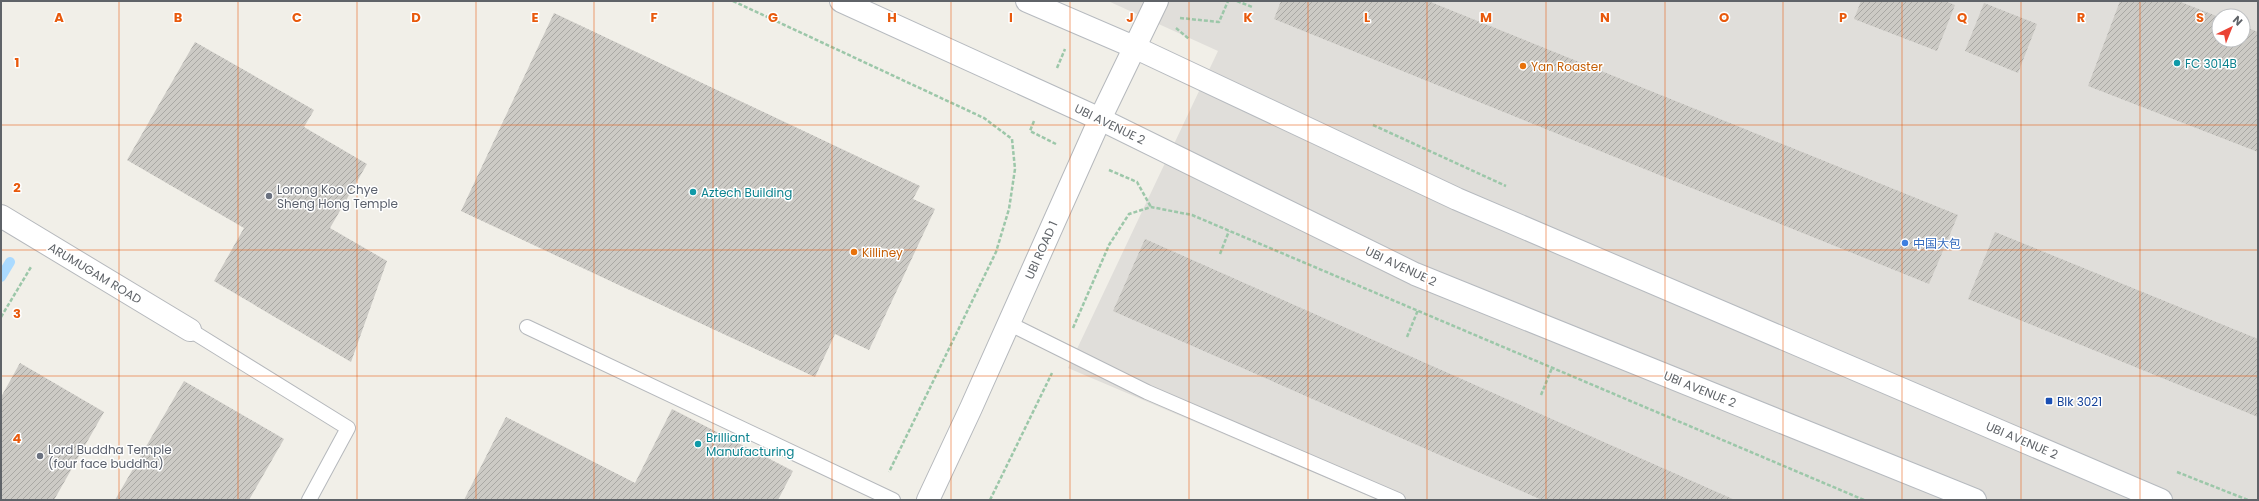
<svg xmlns="http://www.w3.org/2000/svg" width="2259" height="501" viewBox="0 0 2259 501" font-family="Poppins,'Noto Sans SC',sans-serif">
	<style>
		.industrial { fill: #e0deda; fill-rule: evenodd }
		.lines { fill: none; stroke-linecap: round; stroke-linejoin: round }
		.stream { stroke: #aadaff; stroke-width: 10 }
		.building { fill: url(#building-hatch) }
		.service-casing { stroke: #b5b8bc; stroke-width: 16 }
		.minor-casing { stroke: #b5b8bc; stroke-width: 24 }
		.tertiary-casing { stroke: #b5b8bc; stroke-width: 24 }
		.secondary-casing { stroke: #b6babf; stroke-width: 24 }
		.path { stroke: #9cc7a9; stroke-width: 2.5; stroke-dasharray: 4 2; stroke-linecap: butt }
		.service { stroke: #fff; stroke-width: 14 }
		.minor { stroke: #fff; stroke-width: 22 }
		.tertiary { stroke: #fff; stroke-width: 22 }
		.secondary { stroke: #fff; stroke-width: 22 }
		.grid { fill: none; stroke: #e8590c; stroke-width: 1; stroke-opacity: 0.55 }
		.culture-dot { fill: #0f9aa8; stroke: #fff; stroke-width: 1.5 }
		.food-dot { fill: #e8710a; stroke: #fff; stroke-width: 1.5 }
		.worship-dot { fill: #6b7280; stroke: #fff; stroke-width: 1.5 }
		.shop-dot { fill: #3f7fe0; stroke: #fff; stroke-width: 1.5 }
		.transit-dot { fill: #1a4fb4; stroke: #fff; stroke-width: 1.5 }
		.labels { text-anchor: middle; dominant-baseline: central; stroke-width: 3; stroke-linejoin: round; paint-order: stroke }
		.culture-label { font-size: 12px; fill: #0d838f; stroke: #fff; text-anchor: start }
		.food-label { font-size: 12px; fill: #c56008; stroke: #fff; text-anchor: start }
		.street-label { font-size: 12px; fill: #5f6368; stroke: #fff }
		.worship-label { font-size: 12px; fill: #5b616d; stroke: #fff; text-anchor: start }
		.shop-label { font-size: 12px; fill: #366cbe; stroke: #fff; text-anchor: start }
		.transit-label { font-size: 12px; fill: #164399; stroke: #fff; text-anchor: start }
		.grid-label { font-size: 13px; text-anchor: middle; font-weight: bold; fill: #e8590c; stroke: #fff; stroke-width: 3; stroke-linejoin: round; paint-order: stroke }
	</style>
	<defs>
		<pattern id="building-hatch" width="6" height="6" patternUnits="userSpaceOnUse"><rect width="6" height="6" fill="#cccac5"/><path d="M-1 1l2-2M0 6l6-6M5 7l2-2" fill="none" stroke="#a9a8a4"/></pattern>
	</defs>
	<rect width="100%" height="100%" fill="#f1efe8"/>
	<path class="industrial" d="M1108 1H2258V500H1378L1068 368 1218 51ZM2219 16H2243V40H2219Z"/>
	<g class="lines">
		<polyline class="stream" points="1,277 10,262"/>
	</g>
	<g class="building">
		<polygon points="1281,1 1428,1 1958,215 1929,284 1274,19"/>
		<polygon points="1861,1 1945,1 1955,5 1937,51 1854,19"/>
		<polygon points="2120,1 2178,1 2219,17 2219,40 2243,40 2243,26 2258,32 2258,152 2088,86"/>
		<polygon points="1984,3 2037,24 2018,73 1965,51"/>
		<polygon points="554,13 920,186 913,199 935,209 869,350 835,334 815,377 461,211"/>
		<polygon points="195,42 314,110 304,127 367,164 330,228 387,261 351,362 214,281 244,228 127,160"/>
		<polygon points="1995,232 2258,339 2258,417 1968,299"/>
		<polygon points="1145,239 1735,500 1542,500 1113,311"/>
		<polygon points="20,363 104,412 54,500 1,500 1,397"/>
		<polygon points="184,381 284,439 249,500 115,500"/>
		<polygon points="672,409 793,471 778,500 464,500 506,417 635,483"/>
	</g>
	<g class="lines">
		<g class="service-casing">
			<g id="service">
				<polyline points="1008,323 1147,392 1398,500"/>
				<polyline points="527,327 893,500"/>
				<polyline points="190,330 348,428 309,500"/>
			</g>
		</g>
		<g class="minor-casing">
			<g id="minor">
				<polyline points="1,216 190,330"/>
				<polyline points="928,500 971,408 1100,119"/>
			</g>
		</g>
		<g class="tertiary-casing">
			<polyline id="tertiary" points="1100,119 1157,1"/>
		</g>
		<g class="secondary-casing">
			<g id="secondary">
				<polyline points="841,1 1100,119 1415,274 1975,500"/>
				<polyline points="1027,1 1134,47 1457,199 2161,500"/>
			</g>
		</g>
		<g class="path">
			<polyline points="733,1 984,118 1012,139 1015,169 1009,209 996,252 889,472"/>
			<polyline points="1237,1 1252,7"/>
			<polyline points="1180,18 1219,22 1228,1"/>
			<polyline points="1176,28 1189,39"/>
			<polyline points="1057,68 1065,49"/>
			<polyline points="1034,121 1030,131 1056,144"/>
			<polyline points="1373,125 1506,186"/>
			<polyline points="1109,170 1137,182 1151,207"/>
			<polyline points="1220,254 1229,231"/>
			<polyline points="1,317 31,267"/>
			<polyline points="1073,328 1109,245 1129,214 1151,207 1192,215 1864,500"/>
			<polyline points="1407,337 1418,310"/>
			<polyline points="1541,395 1552,368"/>
			<polyline points="2177,472 2248,500"/>
			<polyline points="990,500 1052,373"/>
		</g>
		<use href="#service" class="service"/>
		<use href="#minor" class="minor"/>
		<use href="#tertiary" class="tertiary"/>
		<use href="#secondary" class="secondary"/>
	</g>
	<path class="grid" d="M119 1V500M238 1V500M357 1V500M476 1V500M594 1V500M713 1V500M832 1V500M951 1V500M1070 1V500M1189 1V500M1308 1V500M1427 1V500M1546 1V500M1665 1V500M1783 1V500M1902 1V500M2021 1V500M2140 1V500M1 125H2258M1 250H2258M1 376H2258"/>
	<g class="culture-dot">
		<circle cx="2177" cy="63" r="4"/>
		<circle cx="693" cy="192" r="4"/>
		<circle cx="698" cy="444" r="4"/>
	</g>
	<g class="food-dot">
		<circle cx="1523" cy="66" r="4"/>
		<circle cx="854" cy="252" r="4"/>
	</g>
	<g class="worship-dot">
		<circle cx="269" cy="196" r="4"/>
		<circle cx="40" cy="456" r="4"/>
	</g>
	<circle class="shop-dot" cx="1905" cy="243" r="4"/>
	<rect class="transit-dot" x="2045" y="397" width="8" height="8" rx="2"/>
	<g class="labels">
		<g class="culture-label">
			<text x="2185" y="63">FC 3014B</text>
			<text x="701" y="192">Aztech Building</text>
			<text x="706" y="437">Brilliant<tspan x="706" dy="14">Manufacturing</tspan></text>
		</g>
		<g class="food-label">
			<text x="1531" y="66">Yan Roaster</text>
			<text x="862" y="252">Killiney</text>
		</g>
		<g class="street-label">
			<text transform="translate(1110 124) rotate(26)">UBI AVENUE 2</text>
			<text transform="translate(1041 250) rotate(-66)">UBI ROAD 1</text>
			<text transform="translate(1401 266) rotate(25)">UBI AVENUE 2</text>
			<text transform="translate(95 273) rotate(31)">ARUMUGAM ROAD</text>
			<text transform="translate(1700 389) rotate(22)">UBI AVENUE 2</text>
			<text transform="translate(2022 440) rotate(23)">UBI AVENUE 2</text>
		</g>
		<g class="worship-label">
			<text x="277" y="189">Lorong Koo Chye<tspan x="277" dy="14">Sheng Hong Temple</tspan></text>
			<text x="48" y="449">Lord Buddha Temple<tspan x="48" dy="14">(four face buddha)</tspan></text>
		</g>
		<g class="shop-label">
			<text x="1913" y="243">中国大包</text>
		</g>
		<g class="transit-label">
			<text x="2057" y="401">Blk 3021</text>
		</g>
	</g>
	<g class="grid-label">
		<text x="59" y="22">A</text>
		<text x="178" y="22">B</text>
		<text x="297" y="22">C</text>
		<text x="416" y="22">D</text>
		<text x="535" y="22">E</text>
		<text x="654" y="22">F</text>
		<text x="773" y="22">G</text>
		<text x="892" y="22">H</text>
		<text x="1011" y="22">I</text>
		<text x="1130" y="22">J</text>
		<text x="1248" y="22">K</text>
		<text x="1367" y="22">L</text>
		<text x="1486" y="22">M</text>
		<text x="1605" y="22">N</text>
		<text x="1724" y="22">O</text>
		<text x="1843" y="22">P</text>
		<text x="1962" y="22">Q</text>
		<text x="2081" y="22">R</text>
		<text x="2200" y="22">S</text>
		<text x="17" y="67">1</text>
		<text x="17" y="192">2</text>
		<text x="17" y="318">3</text>
		<text x="17" y="443">4</text>
	</g>
	<rect width="2259" height="501" fill="none" stroke="#5f6368" stroke-width="4"/>
	<g transform="translate(2231 28) rotate(43)"><circle r="19" fill="#ffffff" stroke="#bfc1c3"/>
	<path d="M0-3L7 15L0 10L-7 15Z" fill="#ea4335"/>
	<text y="-6" font-size="11" font-weight="bold" text-anchor="middle" fill="#5f6368">N</text>
	</g>
</svg>
